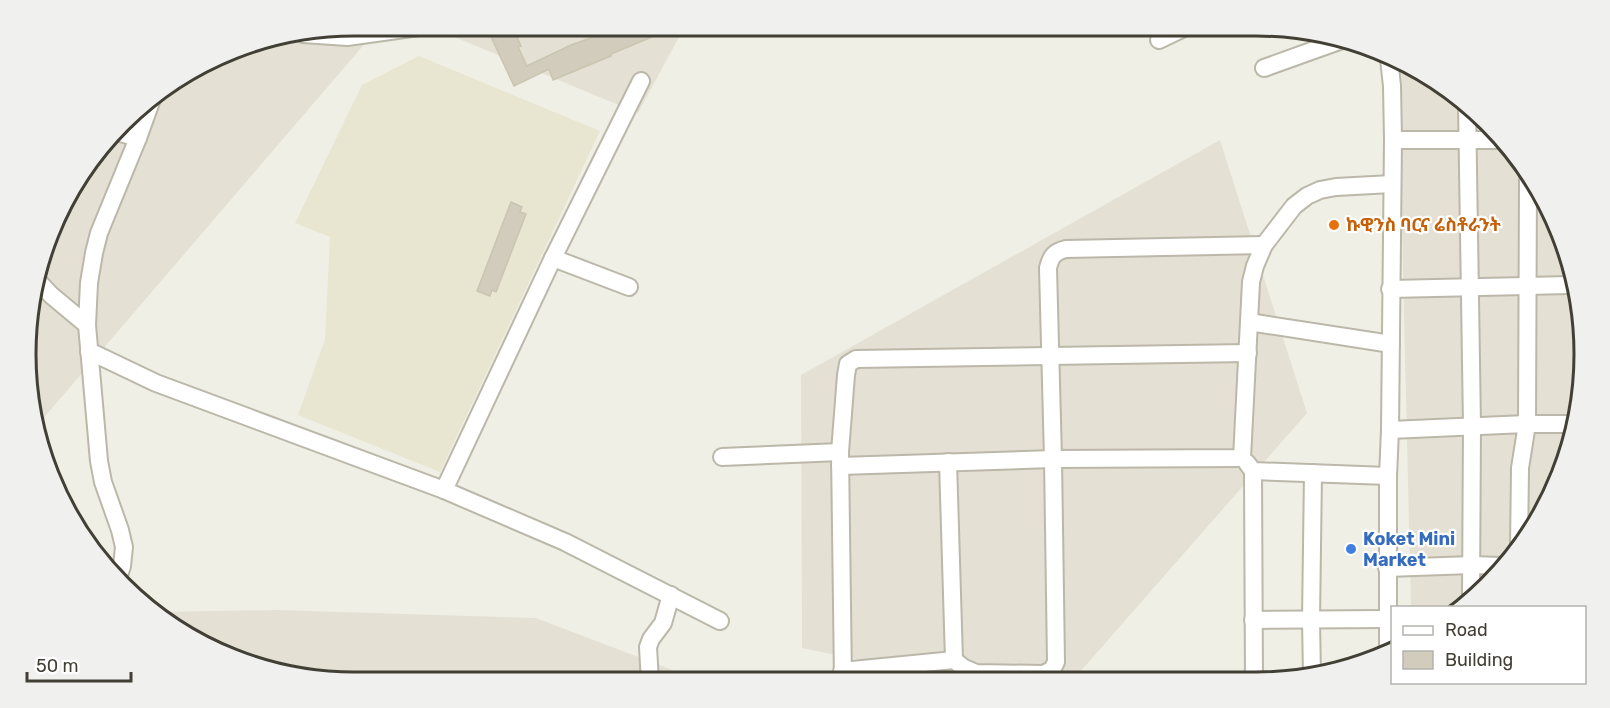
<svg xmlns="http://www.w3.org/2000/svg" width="1610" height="708" viewBox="0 0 1610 708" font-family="Rubik,'Noto Sans Ethiopic',sans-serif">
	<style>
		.residential { fill: #e4e1d4 }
		.education { fill: #e8e5d0 }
		.building { fill: #d1ccbc; stroke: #cac5b0; stroke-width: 1.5 }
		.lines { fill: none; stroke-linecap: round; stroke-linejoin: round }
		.minor-casing { stroke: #bbb7a9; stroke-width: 20 }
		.minor { stroke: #fff; stroke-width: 16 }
		.food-dot { fill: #e8710a; stroke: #fff; stroke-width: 2 }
		.shop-dot { fill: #3f7fe0; stroke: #fff; stroke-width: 2 }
		.labels { text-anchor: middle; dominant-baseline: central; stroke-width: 4.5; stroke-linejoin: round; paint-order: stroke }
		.food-label { font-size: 18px; font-weight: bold; fill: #c56008; stroke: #fff; text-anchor: start }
		.shop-label { font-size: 18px; font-weight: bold; fill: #366cbe; stroke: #fff; text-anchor: start }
		.rim { fill: none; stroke: #423f35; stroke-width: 3 }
	</style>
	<rect width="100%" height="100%" fill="#f0efe5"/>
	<g class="residential">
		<polygon points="354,26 380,26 35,428 32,418 32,290 69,190 138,107 248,43"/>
		<polygon points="428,26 685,26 638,113"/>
		<polygon points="1398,64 1473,107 1551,209 1584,333 1567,460 1529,537 1463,607 1411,607"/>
		<polygon points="1220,140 1307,413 1073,680 963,681 802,648 801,375"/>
		<polygon points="277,610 536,618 701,681 354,682 248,665 156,612"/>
	</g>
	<polygon class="education" points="419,56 600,131 440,472 298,415 325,339 330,237 295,223 362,85"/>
	<g class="building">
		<polygon points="486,26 512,26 521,46 518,47 527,66 571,45 624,26 678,26 611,54 611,56 553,80 549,69 514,86"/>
		<polygon points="511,202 522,207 520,212 526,214 496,292 492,290 490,296 477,291"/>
	</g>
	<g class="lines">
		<g class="minor-casing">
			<g id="minor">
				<polyline points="303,34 347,37 426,26"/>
				<polyline points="1159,40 1188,26"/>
				<polyline points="1264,68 1342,40"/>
				<polyline points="1467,104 1472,426 1471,598"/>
				<polyline points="117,132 138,138"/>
				<polyline points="1393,140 1498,140"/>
				<polyline points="1528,180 1527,424 1572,424"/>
				<polyline points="553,258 629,287"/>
				<polyline points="36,279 51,295 87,325"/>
				<polyline points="1390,289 1571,285"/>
				<polyline points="1249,322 1391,344"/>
				<polyline points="89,351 156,383 444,490 565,542 720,621"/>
				<polyline points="1390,430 1527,424 1520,468 1519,548"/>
				<polyline points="722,457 840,452"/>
				<path d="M948 462 954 660 964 668 976 673 1043 674 1052 670 1056 662 1053 459 1048 268C1051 256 1054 252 1066 249L1264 245"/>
				<polyline points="1247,463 1253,471 1388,476"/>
				<polyline points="840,466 1053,459 1242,458 1251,282 1255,266 1264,245 1294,206 1307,196 1320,190 1336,187 1392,184"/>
				<polyline points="1253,471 1254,680"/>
				<polyline points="444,490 553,258 641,81"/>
				<polyline points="1387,568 1472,565 1501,566"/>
				<polyline points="118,578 122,566 124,547 120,530 103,482 99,461 87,325 89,283 94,253 99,233 138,138 152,99"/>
				<polyline points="1253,620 1387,619"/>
				<polyline points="1388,654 1388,476 1390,430 1393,140 1392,86 1389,59"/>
				<polyline points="842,671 954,660"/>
				<polyline points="1312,676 1311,620 1313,473"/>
				<polyline points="843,681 840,452 846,375 848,364 856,359 1248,353"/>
				<polyline points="650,682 648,647 651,639 663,623 671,595"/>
			</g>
		</g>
		<use href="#minor" class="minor"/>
	</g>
	<circle class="food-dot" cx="1334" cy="225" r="6"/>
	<circle class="shop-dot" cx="1351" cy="549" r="6"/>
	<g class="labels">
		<g class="food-label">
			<text x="1346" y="225">ኩዊንስ ባርና ሬስቶራንት</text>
		</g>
		<g class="shop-label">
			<text x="1363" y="539">Koket Mini<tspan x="1363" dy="21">Market</tspan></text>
		</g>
	</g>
	<path d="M0 0H1610V708H0ZM354 36H1256A318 318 0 0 1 1574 354V354A318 318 0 0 1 1256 672H354A318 318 0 0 1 36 354V354A318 318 0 0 1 354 36Z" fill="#f0f0ef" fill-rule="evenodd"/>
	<path class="rim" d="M354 36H1256A318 318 0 0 1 1574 354V354A318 318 0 0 1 1256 672H354A318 318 0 0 1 36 354V354A318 318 0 0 1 354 36Z"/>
	<rect x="1391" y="606" width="195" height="78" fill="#ffffff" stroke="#b3b2ae" stroke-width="1.5"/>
	<rect x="1403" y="626" width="30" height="9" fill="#ffffff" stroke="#b3b2ae" stroke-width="1.5"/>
	<text x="1445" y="636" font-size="18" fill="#423f35">Road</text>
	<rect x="1403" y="651" width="30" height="18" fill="#d1ccbc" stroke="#b3b2ae" stroke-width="1.5"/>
	<text x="1445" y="666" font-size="18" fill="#423f35">Building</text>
	<path d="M27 672v9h104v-9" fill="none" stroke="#423f35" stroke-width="3"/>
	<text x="36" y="672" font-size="18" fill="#423f35" stroke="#ffffff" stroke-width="4.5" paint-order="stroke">50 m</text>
</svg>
